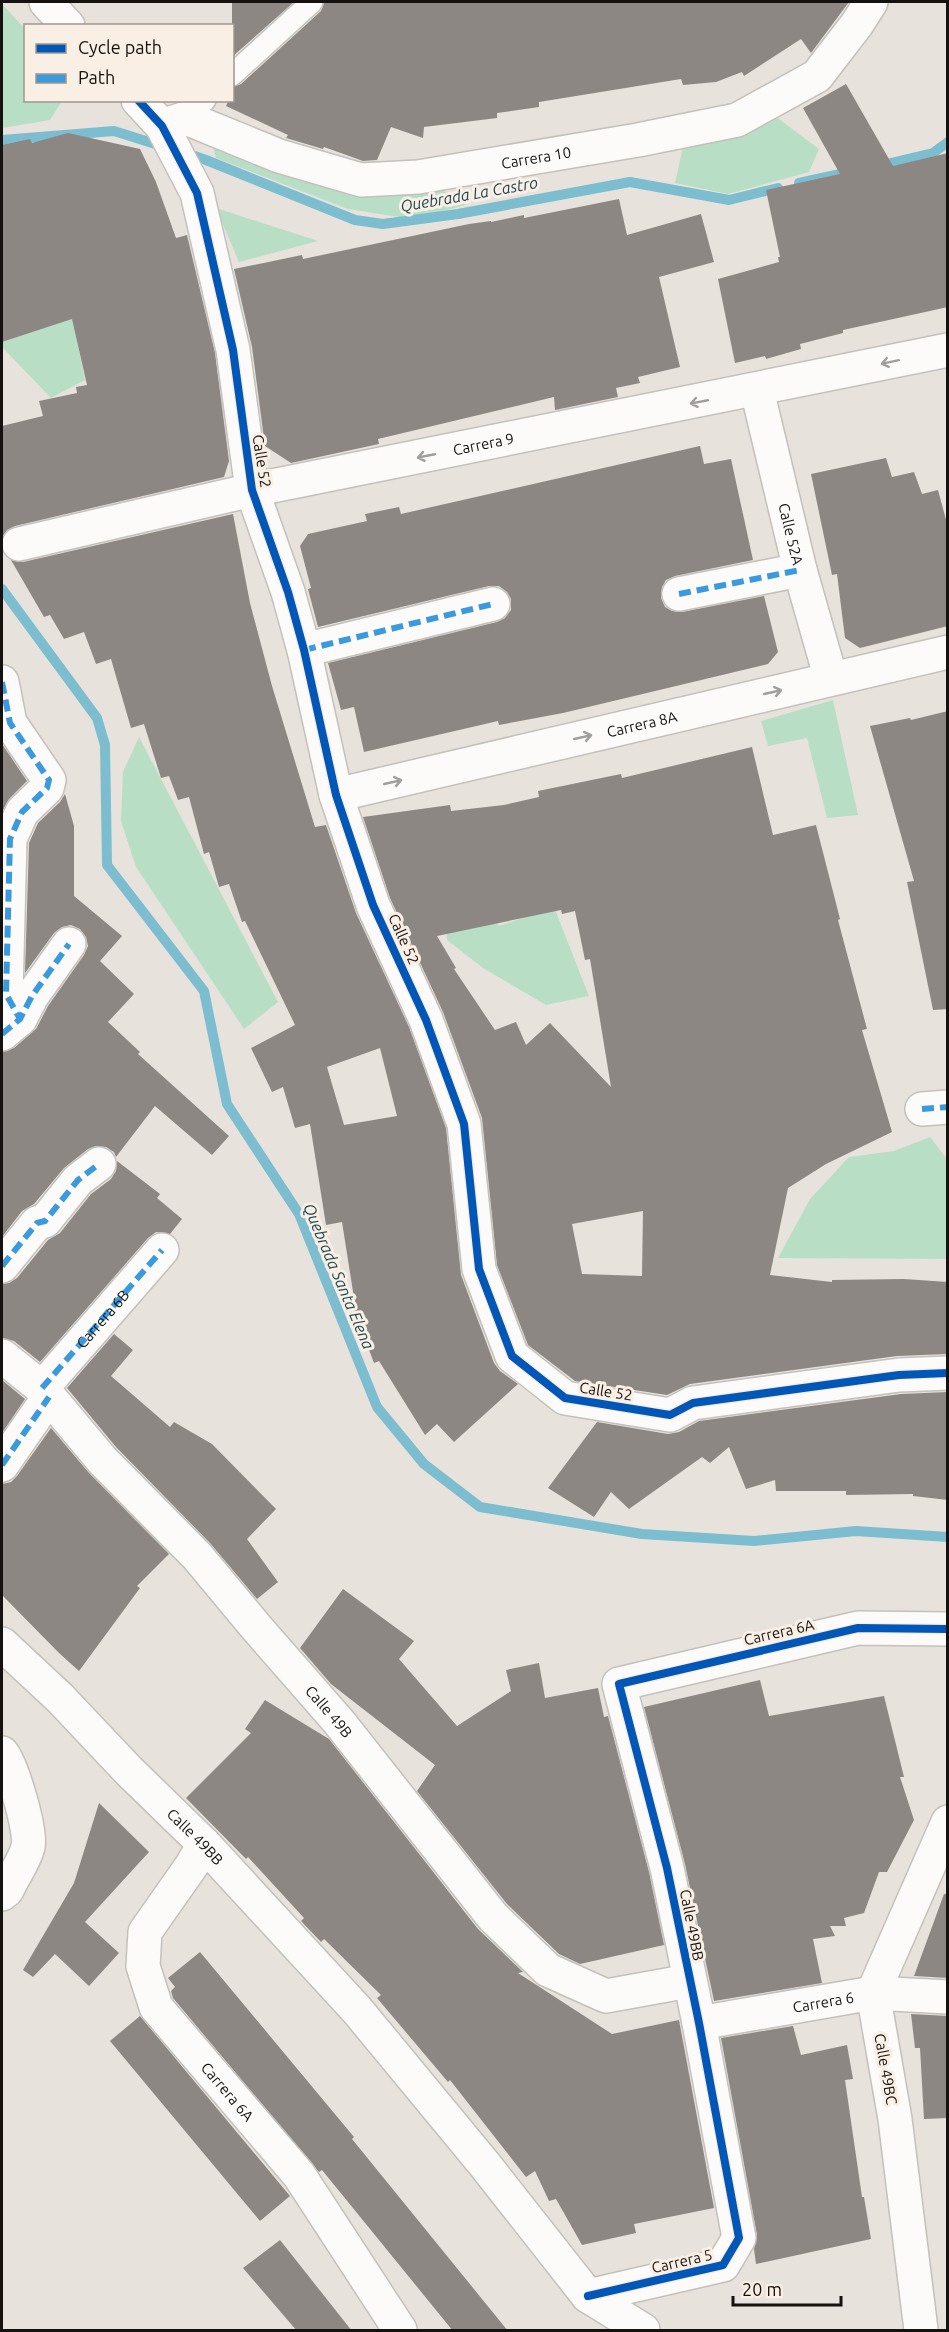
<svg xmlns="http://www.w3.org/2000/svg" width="949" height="2332" viewBox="0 0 949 2332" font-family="Ubuntu,sans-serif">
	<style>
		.green { fill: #b8dfc5 }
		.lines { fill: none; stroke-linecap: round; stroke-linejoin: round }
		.stream { stroke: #7cbecf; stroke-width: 10 }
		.building { fill: #8c8783; fill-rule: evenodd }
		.lane-casing { stroke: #c4c0bb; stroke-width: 24 }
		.street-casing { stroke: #c4c0bb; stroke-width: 36 }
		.secondary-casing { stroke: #c4c0bb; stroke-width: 36 }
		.lane { stroke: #fcfbfa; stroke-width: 21 }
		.street { stroke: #fcfbfa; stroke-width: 33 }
		.secondary { stroke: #fcfbfa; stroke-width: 33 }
		.quiet { stroke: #3b9ade; stroke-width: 6; stroke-dasharray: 12 6; stroke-linecap: butt }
		.cycleway-casing { stroke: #f9efe5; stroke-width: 11 }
		.cycleway { stroke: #0057b8; stroke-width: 8 }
		.oneway { stroke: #a09d9c }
		.labels { text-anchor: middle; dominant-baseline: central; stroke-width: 6; stroke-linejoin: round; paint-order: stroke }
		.street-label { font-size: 15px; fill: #15110e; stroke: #f9efe5 }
		.water-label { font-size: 16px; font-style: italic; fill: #1c4752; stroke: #f9efe5 }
	</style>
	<rect width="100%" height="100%" fill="#e8e2dc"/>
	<g class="green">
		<polygon points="2,4 25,29 26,100 62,101 50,120 2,128"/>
		<polygon points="775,116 819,149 809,172 728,194 675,183 684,142"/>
		<polygon points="210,136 429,182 466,205 412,219 348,209 216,158"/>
		<polygon points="216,208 318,241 239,262"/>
		<polygon points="111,305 121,342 79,351 85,380 51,398 2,347 2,342"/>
		<polygon points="833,700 858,815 827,818 807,738 768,746 761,721"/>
		<polygon points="139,737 278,1002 244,1029 136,867 121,821 123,772"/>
		<polygon points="550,897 589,996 546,1005 483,968 447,940 446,927 489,914 499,926 529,916"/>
		<polygon points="930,1137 947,1159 947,1259 778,1258 810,1199 849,1157 894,1151"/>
	</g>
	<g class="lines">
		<g class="stream">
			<polyline points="2,140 114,131 165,147"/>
			<polyline points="183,152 206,160 355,220 383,224 458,214 630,182 729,200 778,188"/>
			<polyline points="878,166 933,153 948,142"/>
			<polyline points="799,183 854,171"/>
			<polyline points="2,589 97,718 105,745 107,865 204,991 227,1104 299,1214 377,1407 424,1464 480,1507 642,1534 754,1541 856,1531 948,1537"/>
		</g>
	</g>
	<g class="building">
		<polygon points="232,2 294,2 232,57"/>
		<polygon points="324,2 849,2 811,53 801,39 744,76 742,72 716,82 683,85 681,79 539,102 539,107 497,113 497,118 424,127 423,138 391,127 377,160 363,161 324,147 323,149 286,138 288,135 226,106 229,100 232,100 232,87 241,84 321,11"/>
		<polygon points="846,84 893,166 948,153 948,307 843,330 843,333 800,344 801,349 766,359 765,356 735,363 718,279 779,262 778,257 780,257 766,190 840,174 803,108"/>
		<polygon points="68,133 140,149 156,182 176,238 187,235 215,353 229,461 224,477 15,526 7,530 2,538 2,426 43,416 39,401 77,393 76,387 87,385 72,319 2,342 2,145 30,139 32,143"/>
		<polygon points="619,199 627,235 701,214 714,262 659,277 680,367 638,377 640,383 616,388 618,397 555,410 554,397 378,439 379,444 291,463 265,446 252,347 234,269 302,255 303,259 469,224 491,221 491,222 524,215 524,218"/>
		<polygon points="700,446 704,464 731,459 753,560 675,576 666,580 662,587 661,598 665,607 672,611 682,612 764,596 778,652 768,664 563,713 499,725 498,721 364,752 354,707 341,710 328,663 497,622 505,618 511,610 511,599 507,592 499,586 489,586 318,627 308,589 311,588 300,546 308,534 367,521 365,514 399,507 401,514"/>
		<polygon points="886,458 892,477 914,472 922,494 938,490 948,527 948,626 860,648 845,638 837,574 832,575 811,474"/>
		<path d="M233 514 250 603 272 686 315 827 326 825 356 913 409 1027 446 1128 461 1275 494 1363 500 1371 518 1384 454 1442 437 1424 425 1435 379 1361 374 1363 350 1299 354 1298 342 1222 326 1225 310 1124 295 1128 283 1087 272 1092 251 1048 295 1025 245 921 242 922 229 884 219 887 209 852 204 854 189 797 178 800 169 776 161 778 144 724 131 728 111 659 96 664 84 632 64 639 50 615 44 617 11 560 23 562ZM380 1048 397 1116 344 1125 327 1067Z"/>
		<polygon points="948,711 948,1009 933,1010 907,882 914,881 870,726 910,718 911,720"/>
		<polygon points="2,744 27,781 9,799 2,812"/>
		<path d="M752 747 773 835 816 825 840 919 838 920 867 1029 862 1030 892 1132 826 1164 788 1188 770 1275 832 1282V1280L904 1279 948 1282V1354L897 1356 690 1384 667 1395 575 1381 528 1345 497 1265 482 1118 443 1012 390 898 363 817 450 805 451 811 504 805 539 797 538 791 621 774 622 778ZM561 910 562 914 575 911 585 960 590 959 611 1087 550 1023 526 1045 516 1022 495 1030 454 969 456 968 437 936ZM643 1211 642 1276 582 1274 572 1224Z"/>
		<polygon points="65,794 74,826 74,896 122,936 100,961 134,994 108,1022 140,1052 138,1054 229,1136 212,1155 155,1106 116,1157 114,1152 106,1147 96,1146 88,1149 64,1168 34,1204 22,1211 2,1237 2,1052 14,1048 36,1029 48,1006 84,955 88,946 86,937 80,929 71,925 62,927 54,933 25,973 29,843 38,823 60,802"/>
		<polygon points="117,1161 160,1194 157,1198 182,1219 170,1234 156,1232 148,1238 40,1362 14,1341 2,1338 2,1284 9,1283 17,1278 48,1240 60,1233 91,1194 111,1179 116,1171"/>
		<polygon points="114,1334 133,1350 111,1376 170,1427 174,1422 212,1444 276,1509 247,1539 278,1582 257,1599 210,1543 116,1447 67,1388"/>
		<polygon points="2,1380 25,1399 2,1433"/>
		<polygon points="948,1392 948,1500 913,1496 913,1494 846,1495 846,1491 776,1491 775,1480 746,1489 729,1447 710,1463 702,1457 629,1509 611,1492 594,1517 548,1488 597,1422 668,1434 679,1432 699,1421 901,1394"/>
		<polygon points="51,1428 89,1473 169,1554 137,1586 140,1588 79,1671 59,1653 2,1595 2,1484 11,1482 17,1476"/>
		<polygon points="343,1589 414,1641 399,1659 457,1726 511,1691 506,1670 539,1663 545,1698 598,1688 604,1717 608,1716 649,1872 664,1945 580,1964 559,1954 507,1904 417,1791 435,1765 331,1684 300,1648"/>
		<polygon points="760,1680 769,1716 884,1696 904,1777 900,1777 914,1820 887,1872 879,1872 864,1913 844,1918 846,1926 830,1926 835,1936 813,1939 822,1983 714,2001 685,1864 644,1707"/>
		<polygon points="265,1700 329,1739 478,1929 523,1972 518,1973 612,2034 679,2020 714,2208 634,2224 636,2233 582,2245 556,2199 549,2201 535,2171 526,2177 450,2080 448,2082 377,1998 381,1995 324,1939 321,1942 301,1921 304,1918 248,1857 246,1859 186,1798 251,1733 245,1729"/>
		<polygon points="99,1803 149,1852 85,1922 119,1953 89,1986 55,1954 33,1977 23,1970 74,1883"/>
		<polygon points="944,1894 948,1894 948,1978 914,1976"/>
		<polygon points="200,1952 354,2137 352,2139 508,2331 453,2331 322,2170 319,2172 173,1998 171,1991 175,1987 168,1978"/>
		<polygon points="911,2014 948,2016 948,2118 924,2119 920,2048 915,2048"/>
		<polygon points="140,2016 290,2196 260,2221 110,2041"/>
		<polygon points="793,2026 801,2055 847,2045 853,2079 845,2080 862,2197 864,2197 871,2239 756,2264 754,2249 757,2235 721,2038"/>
		<polygon points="280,2240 352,2331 297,2331 243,2268"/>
	</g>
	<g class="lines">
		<g class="lane-casing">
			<g id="lane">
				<polyline points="232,75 312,2"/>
				<polyline points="186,118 205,100"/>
			</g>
		</g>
		<g class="street-casing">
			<g id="street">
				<path id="s1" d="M162 126 186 118 279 156 361 180 418 177 638 140 737 120 817 76 857 24 871 2"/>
				<path id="s2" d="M757 390 800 570 831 679"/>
				<polyline points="19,544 252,490"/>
				<polyline points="679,594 800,570"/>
				<polyline points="304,650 493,604"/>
				<polyline points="2,682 10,723 49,780 47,788 22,812 10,839 6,994 20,1019"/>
				<polyline points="2,1034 20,1019 32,996 69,944"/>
				<polyline points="922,1109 948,1107"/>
				<polyline points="2,1266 37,1223 45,1221 78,1180 99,1164"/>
				<path id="s3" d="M2 1356 42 1388 102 1460 197 1556 256 1627 339 1722 493 1917 548 1970 606 1996 689 1981"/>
				<path id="s4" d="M42 1388 162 1250"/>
				<polyline points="2,1465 49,1397"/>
				<path id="s5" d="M204 1844 192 1865 145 1932 143 1966 156 2007 299 2175 400 2330"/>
				<path id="s6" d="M699 2023 873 1993 948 1997"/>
				<polyline points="588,2296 723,2265 739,2238 699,2023 667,1868 619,1684 858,1628 948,1629"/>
				<polyline points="921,2330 895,2119 873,1993 948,1822"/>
			</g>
		</g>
		<g class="secondary-casing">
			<g id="secondary">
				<polyline points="46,2 68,26"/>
				<polyline points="138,100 162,126 197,193 233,350 252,490 288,592 304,650 336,795 373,905 426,1020 464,1124 479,1269 512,1356 565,1398 670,1415 693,1403 899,1375 948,1373"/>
				<path id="s7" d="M252 490 948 350"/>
				<path id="s8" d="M336 795 948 652"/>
				<path id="s9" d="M2 1644 60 1698 129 1771 204 1844 357 2010 485 2165 588 2296 643 2330"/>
				<path d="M2 1753C12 1765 32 1832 28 1847 24 1862 13 1876 7 1890L2 1894"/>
			</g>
		</g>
		<use href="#lane" class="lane"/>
		<use href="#street" class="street"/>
		<use href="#secondary" class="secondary"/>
		<g class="quiet">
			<polyline points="679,594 800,570"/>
			<polyline points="304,650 493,604"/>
			<polyline points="2,682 10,723 49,780 47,788 22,812 10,839 6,994 20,1019"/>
			<polyline points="2,1034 20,1019 32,996 69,944"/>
			<polyline points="922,1109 948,1107"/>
			<polyline points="2,1266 37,1223 45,1221 78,1180 99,1164"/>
			<polyline points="42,1388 162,1250"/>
			<polyline points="2,1465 49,1397"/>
		</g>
		<g class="cycleway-casing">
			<g id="cycleway">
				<polyline points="138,100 162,126 197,193 233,350 252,490 288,592 304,650 336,795 373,905 426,1020 464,1124 479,1269 512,1356 565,1398 670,1415 693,1403 899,1375 948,1373"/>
				<polyline points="588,2296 723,2265 739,2238 699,2023 667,1868 619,1684 858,1628 948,1629"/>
			</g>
		</g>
		<use href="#cycleway" class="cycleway"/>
	</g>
	<defs><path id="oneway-shaft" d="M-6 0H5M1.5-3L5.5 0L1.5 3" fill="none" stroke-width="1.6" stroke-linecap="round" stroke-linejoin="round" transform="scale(1.5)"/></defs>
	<g class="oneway">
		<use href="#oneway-shaft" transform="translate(890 362) rotate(168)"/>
		<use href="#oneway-shaft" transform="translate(699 402) rotate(169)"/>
		<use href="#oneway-shaft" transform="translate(426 456) rotate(169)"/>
		<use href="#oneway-shaft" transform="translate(773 692) rotate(-13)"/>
		<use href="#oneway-shaft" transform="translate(583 737) rotate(-13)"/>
		<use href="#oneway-shaft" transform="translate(393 782) rotate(-13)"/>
	</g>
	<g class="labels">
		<g class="street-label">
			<text stroke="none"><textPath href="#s1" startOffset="388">Carrera 10</textPath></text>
			<text stroke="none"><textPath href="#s7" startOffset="236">Carrera 9</textPath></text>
			<text transform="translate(262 461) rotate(81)">Calle 52</text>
			<text stroke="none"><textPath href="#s2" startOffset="148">Calle 52A</textPath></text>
			<text stroke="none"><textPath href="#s8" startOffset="314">Carrera 8A</textPath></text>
			<text transform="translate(404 939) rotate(66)">Calle 52</text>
			<text stroke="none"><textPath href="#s4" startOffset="92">Carrera 6B</textPath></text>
			<text transform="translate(606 1391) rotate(9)">Calle 52</text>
			<text transform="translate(779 1632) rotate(-13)">Carrera 6A</text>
			<text stroke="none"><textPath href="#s3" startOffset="484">Calle 49B</textPath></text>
			<text stroke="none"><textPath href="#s9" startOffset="273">Calle 49BB</textPath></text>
			<text transform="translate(692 1925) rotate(79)">Calle 49BB</text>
			<text stroke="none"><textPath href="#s6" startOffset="126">Carrera 6</textPath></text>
			<text transform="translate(886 2069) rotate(80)">Calle 49BC</text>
			<text stroke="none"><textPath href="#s5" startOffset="294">Carrera 6A</textPath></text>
			<text transform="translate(682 2261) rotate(-13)">Carrera 5</text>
		</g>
		<g class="water-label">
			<text transform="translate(469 194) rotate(-10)">Quebrada La Castro</text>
			<text transform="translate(339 1276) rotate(67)">Quebrada Santa Elena</text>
		</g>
	</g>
	<rect width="949" height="2332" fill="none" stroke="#15110e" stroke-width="6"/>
	<rect x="24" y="24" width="210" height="78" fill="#f9efe5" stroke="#9e968f" stroke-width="1.5"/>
	<rect x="36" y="44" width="30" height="9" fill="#0057b8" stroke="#9e968f" stroke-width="1.5"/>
	<text x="78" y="54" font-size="18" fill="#15110e">Cycle path</text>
	<rect x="36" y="74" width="30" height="9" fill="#3b9ade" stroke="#9e968f" stroke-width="1.5"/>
	<text x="78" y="84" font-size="18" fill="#15110e">Path</text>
	<path d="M733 2296v9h108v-9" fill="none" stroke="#15110e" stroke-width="3"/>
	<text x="742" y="2296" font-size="18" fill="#15110e" stroke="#f9efe5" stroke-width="4.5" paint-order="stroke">20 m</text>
</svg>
